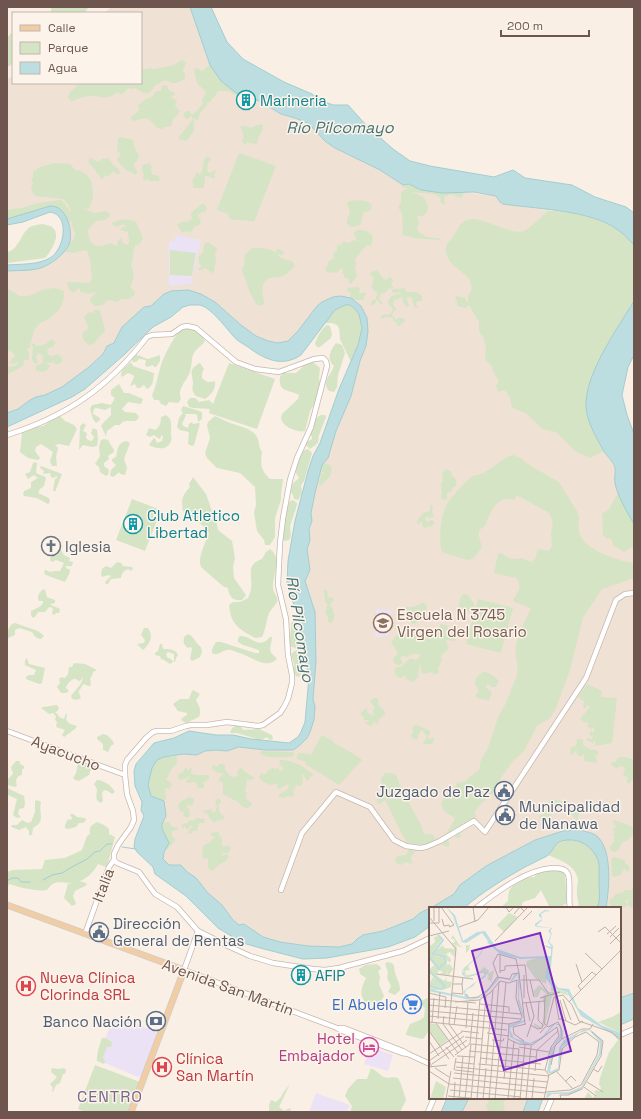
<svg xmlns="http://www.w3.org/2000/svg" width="641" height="1119" viewBox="0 0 641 1119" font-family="'Space Grotesk',sans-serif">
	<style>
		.residential { fill: #efe1d4 }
		.education { fill: #ece2f5 }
		.green { fill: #d5e4c5 }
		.water { fill: #bcdee0; stroke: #a4cdd0 }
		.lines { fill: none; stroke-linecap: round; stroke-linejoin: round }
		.stream { stroke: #a4cdd0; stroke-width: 1 }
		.minor-casing { stroke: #c8b7ad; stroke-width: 6 }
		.major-casing { stroke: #d4ccca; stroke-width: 7 }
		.minor { stroke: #fff; stroke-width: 4.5 }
		.major { stroke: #efcda5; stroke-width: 5.5 }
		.labels { text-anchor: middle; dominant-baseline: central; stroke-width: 3; stroke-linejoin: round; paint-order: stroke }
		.culture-label { font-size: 15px; fill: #0d838f; stroke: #fcf4ea; text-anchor: start }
		.worship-label { font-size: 15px; fill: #5b616d; stroke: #fcf4ea; text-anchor: start }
		.education-label { font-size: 15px; fill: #785e54; stroke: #fcf4ea; text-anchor: start }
		.street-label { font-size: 15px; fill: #6e564e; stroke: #fcf4ea }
		.service-label { font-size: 15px; fill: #4e5e75; stroke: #fcf4ea; text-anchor: end }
		.health-label { font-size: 15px; fill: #be3a42; stroke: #fcf4ea; text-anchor: start }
		.shop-label { font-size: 15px; fill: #366cbe; stroke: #fcf4ea; text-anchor: end }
		.hotel-label { font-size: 15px; fill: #b23c85; stroke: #fcf4ea; text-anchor: end }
		.water-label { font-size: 16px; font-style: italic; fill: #477478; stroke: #fcf4ea }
		.neighbourhood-label { font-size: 16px; letter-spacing: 1px; fill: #7a668b; stroke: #fcf4ea }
		.inset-river { fill: none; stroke: #bcdee0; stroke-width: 2 }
		.inset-road { fill: none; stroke: #c1b2a9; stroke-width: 1 }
		.view { fill: #7b2cbf; fill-opacity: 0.15; stroke: #7b2cbf; stroke-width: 2 }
		.inset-edge { fill: none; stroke: #6e564e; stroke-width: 2 }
	</style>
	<rect width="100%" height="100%" fill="#f9efe5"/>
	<g class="residential">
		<polygon points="111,7 190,7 210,65 241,96 248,96 281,114 295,118 308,123 326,142 335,148 380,170 403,185 496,196 503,204 575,214 634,245 634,301 620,325 594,433 604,451 615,468 615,484 629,515 634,524 634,998 620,1004 620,908 601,908 576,835 448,908 430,908 430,921 335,952 246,937 160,857 141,778 195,743 287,749 305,731 311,682 291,564 355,361 345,302 284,358 196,296 90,371 7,420 7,269 41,266 52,263 60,256 64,248 67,239 58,212 50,210 7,222 7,79 13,76 13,83 141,83 141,13 105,13"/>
		<polygon points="453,1098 532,1098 528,1112 449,1112"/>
	</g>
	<g class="education">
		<polygon points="176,235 201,240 191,284 169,286 169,241 174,241"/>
		<polygon points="376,609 391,610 388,636 375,637"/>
		<polygon points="115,1017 155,1031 156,1034 142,1075 138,1077 100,1061 98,1058 113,1018"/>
		<polygon points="370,1047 393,1055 388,1071 364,1064"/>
		<polygon points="316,1093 350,1105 347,1112 309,1112"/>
	</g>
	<g class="green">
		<polygon points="51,7 89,7 84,13 51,13"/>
		<polygon points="13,31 13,64 7,67 7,38"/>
		<path d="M182 60 186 62 185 67 182 70 185 73V78L177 83H172L168 81H163L154 86C151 96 143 95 136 88L132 89 128 88 125 92 121 95 117 92C108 102 100 95 90 96 84 96 78 99 72 101L68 98 69 93 76 87 78 83H141V70L150 68 154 69 174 65Z"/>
		<path d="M210 65 221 81 241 96 239 97 228 91H218L211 101 207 103V105L200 113 198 120 193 119C196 132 193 131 187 141L179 139V137L193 119 191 116 188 119H186L183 115 186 111H189L192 115 196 112 203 103 202 101 206 92 197 83 194 70 196 68 202 71Z"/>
		<polygon points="165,85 167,86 169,91 174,92 175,94 171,97 177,101 175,106 180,111 175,118 173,119 171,126 164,127 162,129 157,128 151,121 145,118 133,121 131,120 131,117 140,110 138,105 146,99 153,96 156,91 161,91 162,86"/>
		<polygon points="260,124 263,125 263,129 259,136 257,143 254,144 247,142 245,145 244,144 242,141 244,136 240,126 244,126 251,128"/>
		<path d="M121 137 133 140 134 146 139 156 138 160 134 164V166L137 171 136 175C128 171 119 167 117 158L121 156 119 152H117L118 138Z"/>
		<path d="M239 153 276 166 254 222C245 219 237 221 229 219L228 214 217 210Z"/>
		<path d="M205 157H208L211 159 208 163 207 171 210 173 215 170 216 171 214 174 215 177 214 179 208 176H206L204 179 205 182 203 188H194L192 186 194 185 192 181 197 172H198L199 175 201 174C203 168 203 163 205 157Z"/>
		<path d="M90 158 99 162 102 159 108 158 114 166 118 168 120 173 118 175 113 171 108 177 105 175 103 179H101C97 172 94 168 88 162Z"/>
		<path d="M54 163 70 164 76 171 79 170C83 172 88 175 90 179 94 187 94 202 88 209L83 208 94 213 106 211 110 214 109 217 105 220 96 221 88 230C88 245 97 250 110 243L117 246 118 241 121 238 123 243 128 245C130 240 128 237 128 232L120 230 122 227H125L126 226 123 224 116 227 113 225 112 223C118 219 131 218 137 223V225L143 238 139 245H135C133 252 133 259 131 266 135 272 134 281 130 287L135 292 134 295 129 299H121L117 302 108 300 103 305 96 306 92 304 90 299 97 291 89 294 81 292 79 288 74 293 70 291 67 284 68 282 89 283 92 279V277L90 260 87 251 85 250 73 253 66 252C67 242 82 238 71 226L73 223 70 220 69 226 65 214 50 206 7 219V210L21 208 38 203 61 200 65 204 70 212H71L68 204 63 199 35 196 31 189 33 184 31 180 33 178V172L40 167Z"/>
		<polygon points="150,163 152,168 150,170 153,172 151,174 158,176 160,179 159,181 149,181 147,179 144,181 143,177 144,174 142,171 142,165"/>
		<path d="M410 184C426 193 445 193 464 193L461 198 451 194 444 197 445 204 444 205 440 202 441 198 434 194 412 192C423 196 431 200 426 214L422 216H417L419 222 417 230C422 237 431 238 439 238L441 240 414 238 403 235 402 213 398 207 401 203V192L406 189 408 190 407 188 402 187V186Z"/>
		<path d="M359 200 368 202 372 205C371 211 369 212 364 212L360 225 351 227 347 224V219L350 212 347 203 349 201Z"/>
		<polygon points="202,204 204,204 207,208 205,212 202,212 198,215 201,221 199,225 194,227 191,233 187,231 183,233 177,225 181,222 186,222 192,219 191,214 192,212"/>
		<path d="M548 211C569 211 601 218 618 230 624 234 629 240 634 245V301L620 325 608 342 594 372 586 404 587 414 594 433 604 451 590 458 575 451 556 432 542 429 526 413 515 409 511 406V401L507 392 503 390 499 392 497 391V388L495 386 499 382 493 371 492 366 487 362 485 358 486 348 484 339 479 331V322L469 305 465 308 457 306V301L455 298 456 296 465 298 466 301 468 302V297L472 288C471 285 470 281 469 279 462 270 447 265 446 251 445 244 451 241 454 235 458 230 458 224 465 221 479 213 509 236 524 231 529 229 543 215 548 211Z"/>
		<path d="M42 224C45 225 49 225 52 227 62 234 51 252 45 258L7 263V252C19 250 20 234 30 227 34 225 38 225 42 224Z"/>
		<path d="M357 230C369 229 377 235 370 247L368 245 364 248 355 259 356 264 355 268 357 276 351 284 349 283V279L344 277V274L342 273 343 270 342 269H340L337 273 327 272 325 268 329 265 328 262 334 258 333 254 337 250V245H340L344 241 347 243 351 242 353 240 358 241 356 239 355 236 353 234Z"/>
		<polygon points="208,242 218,249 215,253 216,263 215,265 214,272 212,273 205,268 200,271 198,269 202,266 199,263 199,256 201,254 203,253 204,244"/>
		<path d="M253 248C261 248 270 248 276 253V250L277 249 282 250 284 253 283 255 277 254 281 258 293 262 295 266C291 269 289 273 285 275 278 280 267 274 263 285 261 292 264 298 264 304L258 306C252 298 248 290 246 280 244 276 242 273 242 268L244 266 245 254Z"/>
		<polygon points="170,250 196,253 192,276 170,275"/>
		<path d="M376 270C381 272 381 278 386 280L389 277 392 278 393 281 391 285 393 287 392 289 389 288 386 292 381 294 379 298 383 304 380 305 379 301 376 300 375 304 372 306 371 301 376 299V296L378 294C370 288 371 287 374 278L370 274 373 271Z"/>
		<polygon points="358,287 360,289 359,292 360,294 364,292 366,294 363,300 354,300 350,297 351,292 348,292 347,289 348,288"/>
		<path d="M55 288 64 291C65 304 58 313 47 320 45 321 41 322 39 324 32 330 32 339 30 347L27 349 29 353V360H25L23 362 24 365C18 370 13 371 7 375V367L15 366 18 363 17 362 14 364 10 363 11 359 15 357 13 353 7 350V289C12 290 16 295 21 296 30 298 34 293 42 290 46 289 50 288 55 288Z"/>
		<path d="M404 288 407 292H416L422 296V301H417L416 305 418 307 417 308 414 306 412 300 413 299 411 297 406 298 409 305 407 307 404 304 403 299 402 297 394 300 393 304 396 309 393 313 392 316 397 320 398 318H404L405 321 399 326 397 325V322H394L393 318 390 317 387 318 386 316 382 319 380 317 384 314 386 315 391 314 393 309 388 303C390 294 394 296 401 293L400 292 394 293 392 291V289H399Z"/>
		<path d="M345 305C373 309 358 346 351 362L340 339 339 328 337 325 332 323H325L335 310Z"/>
		<path d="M96 309 100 311C101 314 105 329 105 331 104 333 97 338 94 344L90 345C85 343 81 338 83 332L87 330 88 327 84 317 89 312 94 313V311Z"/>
		<path d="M327 325 330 326 332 334 331 338 320 347H317L315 344C317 337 321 329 327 325Z"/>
		<path d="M182 327C192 329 201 331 205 341 202 346 197 348 194 353 191 358 192 366 190 372 186 382 177 388 181 399L178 403 169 402 166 406 161 404 159 400H154L152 395C157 385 158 373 162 362 167 349 174 338 182 327Z"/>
		<path d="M50 340H54L56 343 54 344V347L49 348 47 350 48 355 52 356 58 354 62 358V362L56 365 54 363V361L52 363 47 362V364L50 366C48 372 41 373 36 370V366L43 363 42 359 44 357 41 354 38 353 36 357 38 363 36 364 34 363 32 359 33 348 32 344 33 343 37 346 46 344Z"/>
		<path d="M336 343 342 345 345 353 338 375 337 387 334 392 329 391C321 381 331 376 334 366 326 359 330 351 336 343Z"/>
		<polygon points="135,354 148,359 160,355 160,361 156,367 154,367 153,365 147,367 145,365 146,360 139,359 136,362 133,362 131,358"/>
		<path d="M131 362 133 366 154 373C153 379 154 386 147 389L144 385 140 388H137L135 384 130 386 134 377 133 375 128 373 122 377 121 375 122 370Z"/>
		<path d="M313 362 320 368 319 377 320 383 315 403 310 411 305 431C297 433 277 425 282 414L298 399 299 395C289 389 278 393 280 377L283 373H296L306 364Z"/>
		<path d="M200 363 204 369 202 373V378C206 382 209 383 215 381 216 389 212 394 205 399L196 396C192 391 192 389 193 383 193 373 187 370 200 363Z"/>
		<polygon points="229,363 275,379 257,429 209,413 210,409 193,408 189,407 187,402 190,398 195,398 199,402 209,400 213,404"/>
		<path d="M119 384 124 393H129L143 399 141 404 128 402 122 409 125 412 136 413 139 417 136 421C129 421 124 419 120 425H115L107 431 106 436 101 426 104 422 111 415V407L105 410 96 408 94 409 93 414 100 418V420L96 423 93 419 90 409 92 405 102 403 111 405 115 398 111 395V390Z"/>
		<polygon points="183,406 202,412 202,419 198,422 197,415 195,414 184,414 186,415 182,424 183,426 188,428 189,424 192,422 193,424 198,423 200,423 194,445 192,446 188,444 189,432 180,430 177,427 179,418 183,413 181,410"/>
		<polygon points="59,415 65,421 74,425 77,429 69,446 59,444 55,445 58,448 56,457 57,466 52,466 50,461 53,452 41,444 36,447 35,451 40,458 38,460 28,458 20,452 22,433 24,429 43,426"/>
		<path d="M166 415C173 420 171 425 171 432 170 436 173 438 171 441 168 451 155 449 149 445L153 439 155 438 157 443 162 441 163 436 161 435V437L159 439 154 435 150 437 146 435 149 428 155 430C160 427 161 422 161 417Z"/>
		<path d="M321 415H325L326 417 319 435 318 443 310 449 306 445 307 442 312 439V437L310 434C312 428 315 424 316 418Z"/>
		<path d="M215 416C220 418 225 421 230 423 238 426 252 428 257 437 260 442 258 447 262 452 260 464 261 471 270 479H283L281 494V500L275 518V537L270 545H265L264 540 257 531 254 512 256 505 255 487 240 473 217 468 207 458 205 453 210 438 207 425 208 422Z"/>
		<polygon points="83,423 86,425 83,431 87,433 86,438 88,440 92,441 94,437 91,433 93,428 97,430 98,439 97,446 92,447 83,445 79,450 80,426"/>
		<polygon points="104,439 108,440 114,450 114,452 108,456 109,459 104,463 104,466 109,470 108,475 106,476 100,472 99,467 95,464 100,456 99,447 101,440"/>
		<path d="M127 441 130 443 124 459 127 468 125 475 120 474 119 472 115 476 112 477 110 475 111 470 116 465 112 461V459L116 457C118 450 117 442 127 441Z"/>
		<path d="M308 449 312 453 304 481 301 485 302 493 298 500 294 499 293 495 291 492C293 481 292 485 299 478L295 471 302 451Z"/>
		<path d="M513 455 522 459 526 463 559 482 578 513C580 519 578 525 579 532 583 550 618 561 634 563V578L602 589 594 601 583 618 570 670 555 710 550 718 537 726 524 751 513 761 500 779 493 793 477 808 475 812 476 817 475 821 459 832 461 835 460 838H457L455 835 448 840 449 843V846L447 847 441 844 436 843 435 841 436 839C447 835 450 829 455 818L444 811 441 804 444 798H449L451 797 457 783 466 781 469 777 479 770 481 760 488 748 498 717 506 703 517 675C519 665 514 656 516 646 518 633 526 620 531 608L514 602 513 600C518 592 523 588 516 578L494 573 498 554 500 553C510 557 508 561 521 558L531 562 535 559 538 549 549 551 552 546 551 534 553 522 549 513 517 495 514 500C501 495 494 505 489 516 487 519 487 523 485 525 483 528 480 528 479 532 478 536 481 543 482 547L474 558 467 560 442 552C438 540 441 513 448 502 454 494 463 485 470 478 475 474 480 475 485 472 495 467 502 458 513 455Z"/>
		<path d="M35 462 37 463 36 472C38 476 43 474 46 478L44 486 40 489 38 493 49 498 50 502 48 504 37 498 24 496 23 494 24 491 31 488V482L38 478 34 475 28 479 25 474 30 472 33 463Z"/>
		<path d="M321 463 330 465 332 468 330 477 320 486C318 484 319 480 321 477L319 474 325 473 318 470Z"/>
		<polygon points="41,466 62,474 55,492 53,490 55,479 57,478 57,476 53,478 51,477 50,473 43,474 44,471 40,468"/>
		<polygon points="446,469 451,471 452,476 455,478 457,483 455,487 453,487 452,491 447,493 447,499 445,500 441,499 442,492 441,484 443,480 442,473"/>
		<path d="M193 477 206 494 213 514 215 516 218 530 232 541 235 558 233 567 234 578 246 595 242 600C233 601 229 597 228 588L224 587 201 567C197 557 206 543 209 533L203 526 194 518 183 511C181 499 182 496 190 487L189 484Z"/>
		<polygon points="619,494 634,524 634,546 624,552 614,546 611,539 606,538 603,535 602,514 610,508 616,496"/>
		<polygon points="132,499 161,510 145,551 116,540"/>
		<path d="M293 500 297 503V505L290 526 291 536 289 540 285 541 282 539C283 526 285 513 290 501Z"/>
		<polygon points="430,504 433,506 432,512 434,516 431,518 426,517 425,519 427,522 432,520 435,522 431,527 428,526 425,528 422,526 422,522 420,522 418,525 417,521 423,513 430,511"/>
		<polygon points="45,549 55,553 59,549 61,550 64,555 70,558 69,561 73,562 72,566 66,566 66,568 70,570 70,572 65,582 46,575 44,573 45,570 51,572 54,571 60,571 64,563 56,560 52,562 50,560 51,555 45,553 44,551"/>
		<path d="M270 549C283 558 272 576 273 588 273 593 279 597 277 602 275 606 271 609 269 613 266 621 266 629 262 637L255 638C238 628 231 625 229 605L233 602H240L248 598C249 595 251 592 251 589 253 575 245 565 262 559L266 552Z"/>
		<path d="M117 562 121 563 123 566 132 567 133 569 131 571 128 569C123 571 122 573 121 578L111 579 108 584H106L105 582 111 576 109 575 102 577 101 574 102 569 106 566 111 568Z"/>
		<path d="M43 589 45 590 47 597 55 600V603L51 604V605L60 609 59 613H56L54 615 52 614 53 608 49 607 45 612H38L35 617 33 618 31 615V611L41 606 43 603V601H39C36 596 40 592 43 589Z"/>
		<polygon points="324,590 327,590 328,597 333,598 334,600 329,605 333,609 333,613 335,615 332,623 328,622 328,616 325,613 327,606 328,605 325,602"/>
		<polygon points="463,594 468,595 476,607 478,599 513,608 501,653 466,644 475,610 471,612 464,610 460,612 458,610 460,599"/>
		<path d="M422 603H425L427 608C423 613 424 618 419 622L413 624 409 621 408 617 410 614 406 609V607H413Z"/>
		<path d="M294 621 297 625 298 636 302 646 297 649 290 646C288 637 292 631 291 623Z"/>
		<path d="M15 623 38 631 44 636 41 639C35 638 35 636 32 632L19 628 15 630V635L8 638C6 633 9 627 12 624Z"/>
		<path d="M442 624 447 626 448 628 445 632 451 635 454 634 455 635 456 640 454 641 447 640 446 641 449 648 441 656 442 660 438 668 439 673 435 674 430 672 423 674 421 670V664L419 668 418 677 413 682 406 679 405 675 400 678 395 675V668L402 666 410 658 416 660 420 657V655C414 653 413 653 407 657L402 655 400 659 403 662 400 665 395 664C391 658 395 657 398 653L391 642 397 635 422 634 428 631 438 630 440 625Z"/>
		<path d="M144 628H148C154 636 150 644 143 650L137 644 144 643 145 640 141 635Z"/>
		<path d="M188 634C193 635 196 644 201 647L202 652 200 657 192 661 190 659 192 649 191 647 188 648C184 645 183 643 184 637Z"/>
		<path d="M240 636C252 635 258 651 270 637H272C272 643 268 649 272 654 274 656 276 657 277 659 266 670 251 656 239 653 236 652 230 649 227 650 221 651 218 656 212 653 211 650 214 645 216 642H221L255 653H259V650L243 645 238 642V638Z"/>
		<path d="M160 644H162L163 649C168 649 176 649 178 655L176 658 175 662H174V654L168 652 166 654 167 657 172 660 173 662 170 664 164 660 161 659 160 656 155 655V653L158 651Z"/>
		<path d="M296 650 301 651C303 656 300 659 301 664 301 669 303 672 299 677L296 676 294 673V664L291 654Z"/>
		<polygon points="27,658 29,664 45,668 42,683 39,684 26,679 26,677 29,675 34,675 36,670 25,665 25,660"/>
		<path d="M74 663 85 664 97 670 93 672 92 676 90 678 91 685 89 686 83 684C79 694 77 687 81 698L77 700 72 699 71 696C75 690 82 685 83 677L80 681C78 681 77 679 75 679 72 678 66 685 66 688L69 691 66 693H61L57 687 60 683 59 679 61 677 65 678 68 674 69 667H72Z"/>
		<path d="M483 672C489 672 495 677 499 681L496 687H492L488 684 486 686V688L491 691 492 693 489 700C485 700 477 699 475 695L479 692 475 683 476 678Z"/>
		<polygon points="587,684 602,691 601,697 617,698 612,743 595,746 595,739 593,743 586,740 587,738 592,739 593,738 589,734 591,731 594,733 594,729 593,728 591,729 587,726 588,724 587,722 584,723 580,719 590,707 587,705 586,708 583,708 584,701 578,697"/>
		<path d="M193 690 200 694 196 700C199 707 202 709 199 717L186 723 181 720 182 718 187 715V713L178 711 173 704 180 699H189L192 691Z"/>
		<path d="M376 698 378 699C378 705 379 707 384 710L386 714 380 718 378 724 375 723 374 720 372 725 370 726 364 722H368L369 720H364L363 716 360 714 366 708 368 713 373 716V709L375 708 370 701 372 699Z"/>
		<polygon points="57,705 59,708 58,710 55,713 58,714 59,717 64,719 66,713 67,714 66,720 70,724 77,726 75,729 64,737 62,735 65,730 56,727 57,722 55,720 56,716 54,715 54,713 49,714 41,708 43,707"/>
		<polygon points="415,724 430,731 430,733 428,737 429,739 435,737 432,744 423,744 427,736 422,730 419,733 417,740 412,738 411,735 414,731 411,728 415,726"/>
		<polygon points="237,725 242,728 243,730 259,729 272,735 273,739 270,740 266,737 264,739 260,740 237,733 230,733 232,728"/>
		<polygon points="103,734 107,735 113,741 114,744 111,746 108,752 103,750 103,744 97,739 97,737"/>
		<path d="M322 735 333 741 334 743C343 748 355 754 362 760L339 785 305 764 306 762 297 759V755L300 753 309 754 310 756Z"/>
		<polygon points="581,739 583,740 583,745 590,749 596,750 598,751 598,755 595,755 597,761 596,763 584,761 584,754 582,756 578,756 576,750 572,755 570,754 571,747 574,747 577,743 576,740"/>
		<path d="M262 751 292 752 294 753V756C285 758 270 758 261 755L260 753Z"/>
		<path d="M176 756 177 760 176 765 172 768 166 780 169 781 172 785 169 789 165 788 166 799 164 801 151 796C147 785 148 764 160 758 165 756 171 757 176 756Z"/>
		<polygon points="619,757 625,757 633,759 634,778 629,784 626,782 628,778 623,775 625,769 624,767 621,766 616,768 611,765 611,762 615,762"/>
		<path d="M280 760C293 760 305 767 314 775L310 777 308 781 306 780 304 775H302L303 784 300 786 296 785 295 789 293 790 294 795 292 797 287 796 284 798 279 797V794L287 790 289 786 288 784 279 789 277 787 278 784H274L272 785C266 784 263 782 259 778L261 773 266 774 267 771 272 768 275 769 278 768 280 771 284 769 279 763Z"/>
		<path d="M16 761H20V764L24 766V768L22 770V775C16 776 15 781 17 786L15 787 8 785 7 780 13 774 11 767Z"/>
		<polygon points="84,762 90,766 91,769 89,775 79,781 75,780 73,778 76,773 78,763"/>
		<polygon points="219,764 223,764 225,766 225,770 230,776 235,777 237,776 238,770 242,768 245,772 253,777 254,779 247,780 245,791 247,793 246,798 251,803 252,805 248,808 243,807 238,802 223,794 223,783 219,781 219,778 224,774 216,772 212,768 213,765 218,767"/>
		<path d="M186 767 188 771 190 768H192L191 773C196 777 203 774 209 775V779L203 783 205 788H198L195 782 188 783 186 782 190 777 188 776 187 778 181 780 178 779 179 773H182Z"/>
		<path d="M385 773H391L396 775 403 792 421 825 424 835 427 834H432L435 838C431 847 415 844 406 842L385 800 380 804 377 803V799L384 797 381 779Z"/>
		<path d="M97 780C103 780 112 786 115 792L112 794 108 791 104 790 102 793 103 801 101 803C94 800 97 795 97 789L94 784Z"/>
		<polygon points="7,788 24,796 25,803 24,808 19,809 18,814 21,817 17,818 13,815 17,799 8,795 7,796"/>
		<path d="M190 797 194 799V802L191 806 186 805C189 809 191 812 189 817L187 818 183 815 184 812 180 811 178 806 180 802Z"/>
		<polygon points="217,799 220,799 221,802 218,805 219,808 219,810 220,813 224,816 224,818 223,820 219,820 216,822 213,822 212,820 209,818 208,814 203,812 205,810 208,810 211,809 213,813 215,812 217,806 215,803"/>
		<polygon points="550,799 564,801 570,805 571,808 569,809 572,810 575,809 579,810 580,813 578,816 578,825 572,825 572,823 576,822 576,820 572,815 566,813 566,809 563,807 563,803 550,805 548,802"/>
		<path d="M37 800 41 802C38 815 47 820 33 828L32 835H29V831L26 827 19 830 11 827 12 825H17L22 820 28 823 31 822 35 812V801Z"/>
		<path d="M553 807 554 809C550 814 549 821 555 824L557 820 559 824 558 827 549 828 550 825 543 822 539 817 540 815H543L544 811Z"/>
		<polygon points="70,814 73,814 77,817 85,818 86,820 83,823 79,823 76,827 68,829 65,828 65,825 68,819 71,820 72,818"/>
		<polygon points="197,818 204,819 205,820 204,823 199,823 197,831 193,831 191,834 188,833 188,831 193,826 190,826 187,830 185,827 183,828 181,827 182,824 187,823 190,820 193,821"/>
		<path d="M613 820 626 824 634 828C634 835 629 840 623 842L617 851 614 852 610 850C609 845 612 845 614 842L613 838 615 837 613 834 615 832 612 829 617 826 613 824Z"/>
		<path d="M97 822 104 825 109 829V834L115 837 108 863 106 867 98 864C93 874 82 883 70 883 60 882 53 880 47 890 38 892 18 887 9 884L7 889V872L13 870 42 869 45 860 65 858 82 850 87 836 90 834C89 826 91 826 97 822Z"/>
		<path d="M167 822H169L171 826 178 828 177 830 172 831V836L175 839V841C171 844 169 850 163 851L169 839 167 840 157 829 162 823Z"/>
		<path d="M214 832H219L220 837 222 838V847L228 845 231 848 228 853H222V856L227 854 229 856 227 860 220 864 212 871 208 868V857L205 859 203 858C201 839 205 849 214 838H216L215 837 211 836V833Z"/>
		<path d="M567 840C593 840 599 856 600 880 601 890 601 898 597 908H579C579 902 576 896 577 889 577 886 578 883 578 880 576 865 560 860 548 855L556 844Z"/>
		<polygon points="409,849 412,849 415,852 411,857 412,864 405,862 401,865 397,863 395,860 397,856 406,855"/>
		<polygon points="614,857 625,860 625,863 627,864 630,867 628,872 624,869 620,875 614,877 612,876 611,859"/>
		<path d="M552 870 562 871 565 875 567 903 559 908H550L541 890 535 898 523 902 521 908H500L508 901C508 897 508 891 511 888 515 882 528 876 535 877V875L542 871Z"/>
		<polygon points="79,881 86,883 87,885 75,891 73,896 76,904 72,906 64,898 68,884"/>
		<polygon points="634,884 634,908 631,908 628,905 628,899 625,901 628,905 626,907 612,908 612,906 609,903 610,899 614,897 615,894 621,893 626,890 632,890"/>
		<path d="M387 962 392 963C395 966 394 968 395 973 397 980 400 982 400 990L395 995 388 992 391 986 387 978 388 972 385 964Z"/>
		<path d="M376 964 380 966 381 969 378 971 380 977 379 984 384 996 380 1002 366 1003C358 994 362 987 366 978L360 974 359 969 365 965Z"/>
		<polygon points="427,998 430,1001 430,1033 428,1032 424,1038 422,1039 406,1035 406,1033 410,1024 420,1020 424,1017 425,1008 420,1003 421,1001"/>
		<path d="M102 1038H105L112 1042 111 1047H107L103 1057 105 1062 104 1064 97 1061C96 1056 100 1043 102 1038Z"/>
		<polygon points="95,1065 140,1082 129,1112 85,1112 78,1109"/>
		<polygon points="52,1068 58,1069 64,1068 66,1070 65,1074 63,1074 60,1083 56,1085 53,1092 52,1091 53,1088 50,1084 57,1077 51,1072"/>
		<path d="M371 1068C377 1071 380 1075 384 1077 389 1079 393 1076 398 1078L401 1084 406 1100 400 1112H350L352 1106 345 1096 348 1089 357 1079H367Z"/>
		<polygon points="290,1084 279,1107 284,1111 290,1108 291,1112 269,1112 269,1105 271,1100 276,1102 281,1097 283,1093"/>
		<polygon points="487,1098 507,1098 503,1103 505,1112 488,1112 486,1105 489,1102 487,1100"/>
	</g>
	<g class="water">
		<path d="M190 7H211L227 42 243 59 284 82 312 94 322 101 333 105H348L366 125 393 149 410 161 430 166 494 177 513 170 525 178 572 185 595 197 626 207 634 213V245C629 240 624 234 618 230 592 210 536 209 503 204L500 202 496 196 474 192 442 193 421 190 409 184 403 185 380 170 335 148 326 142 308 123 295 118 281 114 261 102 248 96H241L235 92 221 81 210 65Z"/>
		<path d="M50 206C54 206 58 207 61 210 69 217 73 235 69 245 65 252 57 260 49 264 38 272 20 270 7 271V265C20 264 38 265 50 258 64 250 71 215 50 212L23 222 7 225V219Z"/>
		<path d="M188 290 201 294 215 302 241 325 256 336 268 341 278 343 288 341 298 331 317 306 322 302 333 297 341 296 351 298 361 306 367 318 368 331 366 346 360 361 351 396 336 431 328 458 322 465 315 493 311 513 312 521 309 529 310 540 307 549 310 570 305 581 315 612 316 661 313 699 315 707 314 720 310 732 307 738 299 746 293 750H265L239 747 227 751 216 750 205 751 197 755 183 754 164 757 157 760 152 768 148 785 151 796 164 801 166 816 162 824V829L169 843 164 852 163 859 169 865H181L186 871 196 878 208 893 222 905 233 920 239 925 244 924 263 937 280 942 308 946 339 947 352 944 357 939 363 935 383 931 413 919 420 913 430 908V926L415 937 388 947 327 958 303 959 264 949 243 943 218 928 186 896 155 874 153 867 137 852 134 847 135 839 144 816 141 810 142 802 135 786 134 771 136 764 154 743 174 738 189 731 216 735H233L251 739 289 743 298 737 301 732 305 722 309 677 297 614 287 584 288 561 295 521 308 471 313 456 320 443 339 389 358 345 362 328 359 314 355 309 350 305H345L335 310 301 355C282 368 264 359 248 347 244 344 239 342 235 338 226 328 217 315 205 307L200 305H190L183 307 171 317 153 327 125 354 85 389 72 397 7 427V413L18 409 30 400 36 397 45 395 62 387 89 367 103 354 107 346 114 343 122 327 144 307 151 306 164 294 171 291Z"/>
		<path d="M634 301V355L628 367 622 395 627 415 634 434V524C628 514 617 495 615 483 614 478 616 472 615 468 614 463 608 457 605 453 598 441 590 427 587 414 579 381 618 328 634 301Z"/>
		<path d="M579 830C584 831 593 833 597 836 613 851 609 889 606 908H597C601 898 599 892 599 881 599 874 600 867 598 860 592 847 582 839 567 840 553 841 555 850 547 856 540 860 532 863 525 867 504 879 482 892 464 908H431L454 894 460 885 486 866 535 840 563 831Z"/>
		<polygon points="634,993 634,1019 620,1025 620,998"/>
		<polygon points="447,1098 469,1098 462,1112 441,1112"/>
		<polygon points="528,1098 543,1098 538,1112 523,1112"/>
	</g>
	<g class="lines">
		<g class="stream">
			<polyline points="122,847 136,849"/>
			<polyline points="43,880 52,875 62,873 72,867 87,859 95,852 100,851 107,844 112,844"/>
			<polyline points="7,881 12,878 18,878 21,882 30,882"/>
		</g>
		<g class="minor-casing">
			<g id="minor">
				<path d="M7 435C68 416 108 387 147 337L152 335 172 334 182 327 187 326 196 328 236 362 255 369 279 372 314 359 323 358 326 361 327 366 311 427 297 458 290 480 283 518 280 543 278 585 286 619 288 655 292 675V683L288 699 284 707 280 713 263 725 258 726 227 722 207 725H191L186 726 171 731H157L153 732 146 738 127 760 125 765V775L127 794 129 800 133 811 134 820 131 827 118 845 114 854V860L117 863 139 872 155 894 177 907 198 931 228 946 250 956 273 963 313 969 325 970 339 968 403 951 430 938"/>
				<polyline points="7,731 125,775"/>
				<polyline points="281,890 302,833 336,792 370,807 394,840 406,846 420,848 426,847 440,841 474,821 485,832 586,678 616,600 625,594 634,593"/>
				<path d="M476 908C497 892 525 870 552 868 558 868 565 868 568 874 571 881 568 899 570 908"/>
				<polyline points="198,931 184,970 337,1028 342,1031 402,1053 408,1054"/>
				<polyline points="85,934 109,867 114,860"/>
				<polyline points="339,1028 344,1028 403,1051 408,1054 430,1064"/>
				<polyline points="620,1035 634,1029"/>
				<polyline points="428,1112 434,1098"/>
				<polyline points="546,1112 552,1098"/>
			</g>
		</g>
		<g class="major-casing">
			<polyline id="major" points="7,905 184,970 131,1112"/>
		</g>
		<use href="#minor" class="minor"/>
		<use href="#major" class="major"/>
	</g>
	<defs>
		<g id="building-ring" transform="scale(1)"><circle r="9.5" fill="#fcf4ea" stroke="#0f9aa8" stroke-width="1.5"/><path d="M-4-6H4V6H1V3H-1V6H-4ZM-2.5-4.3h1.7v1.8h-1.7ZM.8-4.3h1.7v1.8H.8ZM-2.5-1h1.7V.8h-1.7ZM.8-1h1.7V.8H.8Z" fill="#0f9aa8"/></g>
		<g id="church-ring" transform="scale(1)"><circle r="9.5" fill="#fcf4ea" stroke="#6b7280" stroke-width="1.5"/><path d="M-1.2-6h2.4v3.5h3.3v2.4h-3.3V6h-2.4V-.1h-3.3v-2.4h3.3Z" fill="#6b7280"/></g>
		<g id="school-ring" transform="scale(1)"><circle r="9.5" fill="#fcf4ea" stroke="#8d6e63" stroke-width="1.5"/><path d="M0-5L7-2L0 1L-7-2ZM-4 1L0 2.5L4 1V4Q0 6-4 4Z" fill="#8d6e63"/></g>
		<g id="civic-ring" transform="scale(1)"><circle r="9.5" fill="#fcf4ea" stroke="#5c6f8a" stroke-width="1.5"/><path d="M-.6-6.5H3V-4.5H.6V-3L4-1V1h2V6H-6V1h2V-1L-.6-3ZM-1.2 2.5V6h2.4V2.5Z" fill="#5c6f8a"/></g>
		<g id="hospital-ring" transform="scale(1)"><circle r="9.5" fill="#fcf4ea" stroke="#e0444e" stroke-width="1.5"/><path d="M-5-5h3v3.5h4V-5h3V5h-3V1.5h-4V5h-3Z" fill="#e0444e"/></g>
		<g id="supermarket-ring" transform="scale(1)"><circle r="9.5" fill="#fcf4ea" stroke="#3f7fe0" stroke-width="1.5"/><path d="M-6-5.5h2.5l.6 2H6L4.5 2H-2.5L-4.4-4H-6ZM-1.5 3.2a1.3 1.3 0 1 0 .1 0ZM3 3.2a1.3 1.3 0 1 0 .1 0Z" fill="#3f7fe0"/></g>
		<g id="bank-ring" transform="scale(1)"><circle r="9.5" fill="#fcf4ea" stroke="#5c6f8a" stroke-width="1.5"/><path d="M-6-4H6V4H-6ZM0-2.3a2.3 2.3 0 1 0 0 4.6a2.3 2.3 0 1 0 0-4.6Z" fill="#5c6f8a"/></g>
		<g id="hotel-ring" transform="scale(1)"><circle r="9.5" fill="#fcf4ea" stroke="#d1479c" stroke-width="1.5"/><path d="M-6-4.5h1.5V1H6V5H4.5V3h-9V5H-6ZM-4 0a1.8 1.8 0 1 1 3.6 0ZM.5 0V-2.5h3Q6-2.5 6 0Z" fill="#d1479c"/></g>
	</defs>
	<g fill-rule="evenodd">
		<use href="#building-ring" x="246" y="100"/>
		<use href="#building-ring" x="133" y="524"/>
		<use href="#church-ring" x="51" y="546"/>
		<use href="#school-ring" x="383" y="623"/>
		<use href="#civic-ring" x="504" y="791"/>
		<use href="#civic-ring" x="505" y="815"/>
		<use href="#civic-ring" x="99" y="932"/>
		<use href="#building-ring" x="301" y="975"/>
		<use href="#hospital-ring" x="26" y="986"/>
		<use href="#supermarket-ring" x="412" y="1004"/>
		<use href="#bank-ring" x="156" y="1021"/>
		<use href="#hotel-ring" x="369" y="1047"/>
		<use href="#hospital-ring" x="162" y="1067"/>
	</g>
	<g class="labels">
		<g class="culture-label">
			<text x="260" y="100">Marineria</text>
			<text x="147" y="515">Club Atletico<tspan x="147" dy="17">Libertad</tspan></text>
			<text x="315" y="975">AFIP</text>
		</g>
		<g class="worship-label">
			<text x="65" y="546">Iglesia</text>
		</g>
		<g class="education-label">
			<text x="397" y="614">Escuela N 3745<tspan x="397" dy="17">Virgen del Rosario</tspan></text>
		</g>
		<g class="street-label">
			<text transform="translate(66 753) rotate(21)">Ayacucho</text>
			<text transform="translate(103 885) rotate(-69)">Italia</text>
			<text transform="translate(228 987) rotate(20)">Avenida San Martín</text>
		</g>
		<g class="service-label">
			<text x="490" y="791">Juzgado de Paz</text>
			<text x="519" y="806" text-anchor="start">Municipalidad<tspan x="519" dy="17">de Nanawa</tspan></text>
			<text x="113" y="923" text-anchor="start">Dirección<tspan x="113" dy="17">General de Rentas</tspan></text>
			<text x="142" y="1021">Banco Nación</text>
		</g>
		<g class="health-label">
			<text x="40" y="977">Nueva Clínica<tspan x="40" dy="17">Clorinda SRL</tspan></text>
			<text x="176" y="1058">Clínica<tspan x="176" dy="17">San Martín</tspan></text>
		</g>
		<g class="shop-label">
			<text x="398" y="1004">El Abuelo</text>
		</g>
		<g class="hotel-label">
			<text x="355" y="1038">Hotel<tspan x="355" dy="17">Embajador</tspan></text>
		</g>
		<g class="water-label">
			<text x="340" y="127">Río Pilcomayo</text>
			<text transform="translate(300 629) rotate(81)">Río Pilcomayo</text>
		</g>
		<g class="neighbourhood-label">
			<text x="110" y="1096">CENTRO</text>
		</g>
	</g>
	<g transform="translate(429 907)">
		<rect width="192" height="192" fill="#f9efe5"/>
		<path d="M80 6 89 10 75 25 68 18ZM24 28 31 39 41 38 40 43 37 46V38L31 40 25 37 28 40 25 50 21 45 17 47 22 52 21 56 18 53V58L21 57 24 62 20 68H18L19 64 17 68 11 67 14 65 10 63 7 68 15 74 18 70 17 74 23 75 22 80 14 83H2L0 78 12 82 17 79 0 63 5 58 8 61 0 50V40L6 35 5 30 10 29 13 32 4 45 6 49 16 51 11 62 18 51 5 46 14 38 15 41 26 42 23 36 26 35 25 32H22ZM108 51H115L119 55 117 77 106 71 97 58 98 54ZM42 56 39 59 41 63 36 64 37 68 48 67 55 60 60 64 59 67 65 63 62 78V74L58 72 60 69 55 65 47 68 39 70 34 67 35 61ZM4 70 15 77 14 81 0 77ZM110 78 120 85H127L122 84V79L125 82 137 85 140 89 132 86 123 89 116 118 110 122 105 119V116L112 120 116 106 114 92 111 91 117 87 112 82 109 90H106L104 81 105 84ZM192 105V126L169 115 183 110ZM0 116 7 117 19 133 11 139 0 123ZM183 126 192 132V192H155L159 185 164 191 167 187 165 185 167 183 171 184 172 181 170 177 171 171 180 145 189 133ZM7 174 17 180 14 192H1Z" fill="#d5e4c5"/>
		<path d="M17 0 26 8 34 34 48 25 56 24 68 42 91 50 122 49V42L113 38 123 40 119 35 122 27 119 24 122 21 108 20 106 19V17L113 12 110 9V7L116 3H118L121 5 117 4 112 7 113 13 107 19 123 21 121 25 123 26 120 35 124 39 121 70 129 81 140 82 149 101 172 118 192 126V132L152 109 138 85 124 81 116 70 119 55 115 51 91 52 71 47 58 35 51 48 33 64 37 70 54 64 57 66V69L55 71 48 74 44 79 37 83 36 86 41 92 53 89 69 70H72L82 73 86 67 90 66 91 70 90 91 96 113 95 115 82 120 81 123 85 131 101 136 113 130 124 117H131L133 122V131L125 140 121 165 129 161 130 141 135 133 154 123H162L173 133V145L152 182 142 187H123L117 192 118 186 140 185 152 180 170 147 171 135 160 123 150 126 133 140 129 163 123 167 118 165 122 142 131 129V119L126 117 113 132 102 137H94L81 130 80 118 95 113 89 95V67L83 74 71 71 54 90 43 93 36 92 35 84 36 83 56 68 54 65 37 71 33 67V63L50 48 59 34 53 26 37 36 33 35 24 9Z" fill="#bcdee0"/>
		<path class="inset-river" d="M0 50 10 62 16 55V50L4 47 14 33 9 28M0 64 16 79 12 82 0 78M0 83 37 91"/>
		<path class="inset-road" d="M5 0V14M12 0 25 18 20 20M44 0 46 15M77 0 80 5 85 0M85 7 91 0 95 4M0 10 27 42 20 117 37 141M13 12 15 19 20 18 21 20M94 13 103 4M0 16H10V0M30 20 49 13 60 0M169 25 176 20 192 36M178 27 187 19M0 29 20 24M181 30 190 21M66 34 99 0M181 37 192 26M156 46 173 62M71 48V66M147 57 153 75M71 64 76 63V59L96 58 99 86 105 109 98 130M7 67 44 72M95 68V91M69 70 64 56 69 47 87 52 90 66M92 73H110L120 87M101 73 105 90M24 77H33L34 71M152 83 149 79 163 65 167 68M0 86 17 90 16 101M23 86 34 87 33 77M37 87 40 91 49 90 60 82 68 70 81 72 83 67 90 66 96 117M126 89 130 113M116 90 115 116 119 120 129 115 133 124V132L126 139 122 158M111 91 131 85M0 92 47 96M134 92 142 113M131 93 137 114M110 94 109 113 114 118 113 121M26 95 50 93 61 86 71 74 80 76 88 73 87 91 93 110 91 114 80 117 79 132 90 137 103 138 128 120 130 129 122 140 116 163 120 168M140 95 192 43M93 96 116 94M97 96 101 114M51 97 80 100V105M0 98 92 107M0 104 92 112M0 109 80 117M15 109 14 117 33 143M9 112 11 85M130 112H133L146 118 154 114M0 115 78 123M3 115 5 91M7 116 29 146M25 118 28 99M101 118 109 122 113 121M37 121 39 95M0 124 20 152M32 124 50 126M58 126 80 129M111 126 118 118 125 90 134 88 143 98 150 114 182 125 192 133M36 130 53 132M133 132 153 122H161L164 117M63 133 74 134 75 131M0 134 10 149M95 134 85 127 84 120 97 117M41 137 44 106M17 140 25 150M90 140 120 145M108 143 129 124M40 144 107 150M0 147 33 125M26 148 41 137M28 149 46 150M51 151 112 157M26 155 45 157M3 157 38 133M49 157 116 163M57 157 64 83M0 160 18 158M3 160 0 154 35 129M27 160 120 169M6 161 20 170M164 162 169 165 173 159M25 163 27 151M26 163 44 165M0 164 20 177M106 164 108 143M128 165 144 182M25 166 119 175M24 171 118 181M75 172 79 132M136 175 142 169 147 174M158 175 174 185M20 177 86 183 90 142 42 137M155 180 167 189M21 183 92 190M117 185 141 183 152 178 168 148 170 135 157 125 146 130 133 142 130 163 120 168M19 189 50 192M17 192 22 164M25 192 26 175M30 192 34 149M36 192 42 137M42 192 51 92M48 192 57 89M54 192 57 161M60 192 70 75M66 192 77 75M79 192 85 134M85 192 86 183 117 186M91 192 96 138M97 192 102 139M103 192 105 171M115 192 120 168M132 192 131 188H139L153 182 172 149 174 134 163 125"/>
		<path class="view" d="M111 26 142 144 75 163 43 44Z"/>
		<rect width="192" height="192" class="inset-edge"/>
	</g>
	<rect width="641" height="1119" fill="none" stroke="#6e564e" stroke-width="16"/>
	<rect x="12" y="12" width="130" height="72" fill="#fcf4ea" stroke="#c3b5ac"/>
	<rect x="20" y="25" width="20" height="6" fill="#efcda5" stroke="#c3b5ac"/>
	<text x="48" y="32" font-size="12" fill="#6e564e">Calle</text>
	<rect x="20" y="42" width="20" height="12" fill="#d5e4c5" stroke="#c3b5ac"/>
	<text x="48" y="52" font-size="12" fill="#6e564e">Parque</text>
	<rect x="20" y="62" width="20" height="12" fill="#bcdee0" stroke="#c3b5ac"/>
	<text x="48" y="72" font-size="12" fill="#6e564e">Agua</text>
	<path d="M501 30v6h88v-6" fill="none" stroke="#6e564e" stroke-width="2"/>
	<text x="507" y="30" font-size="12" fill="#6e564e" stroke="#fcf4ea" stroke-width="3" paint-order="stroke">200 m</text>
</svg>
